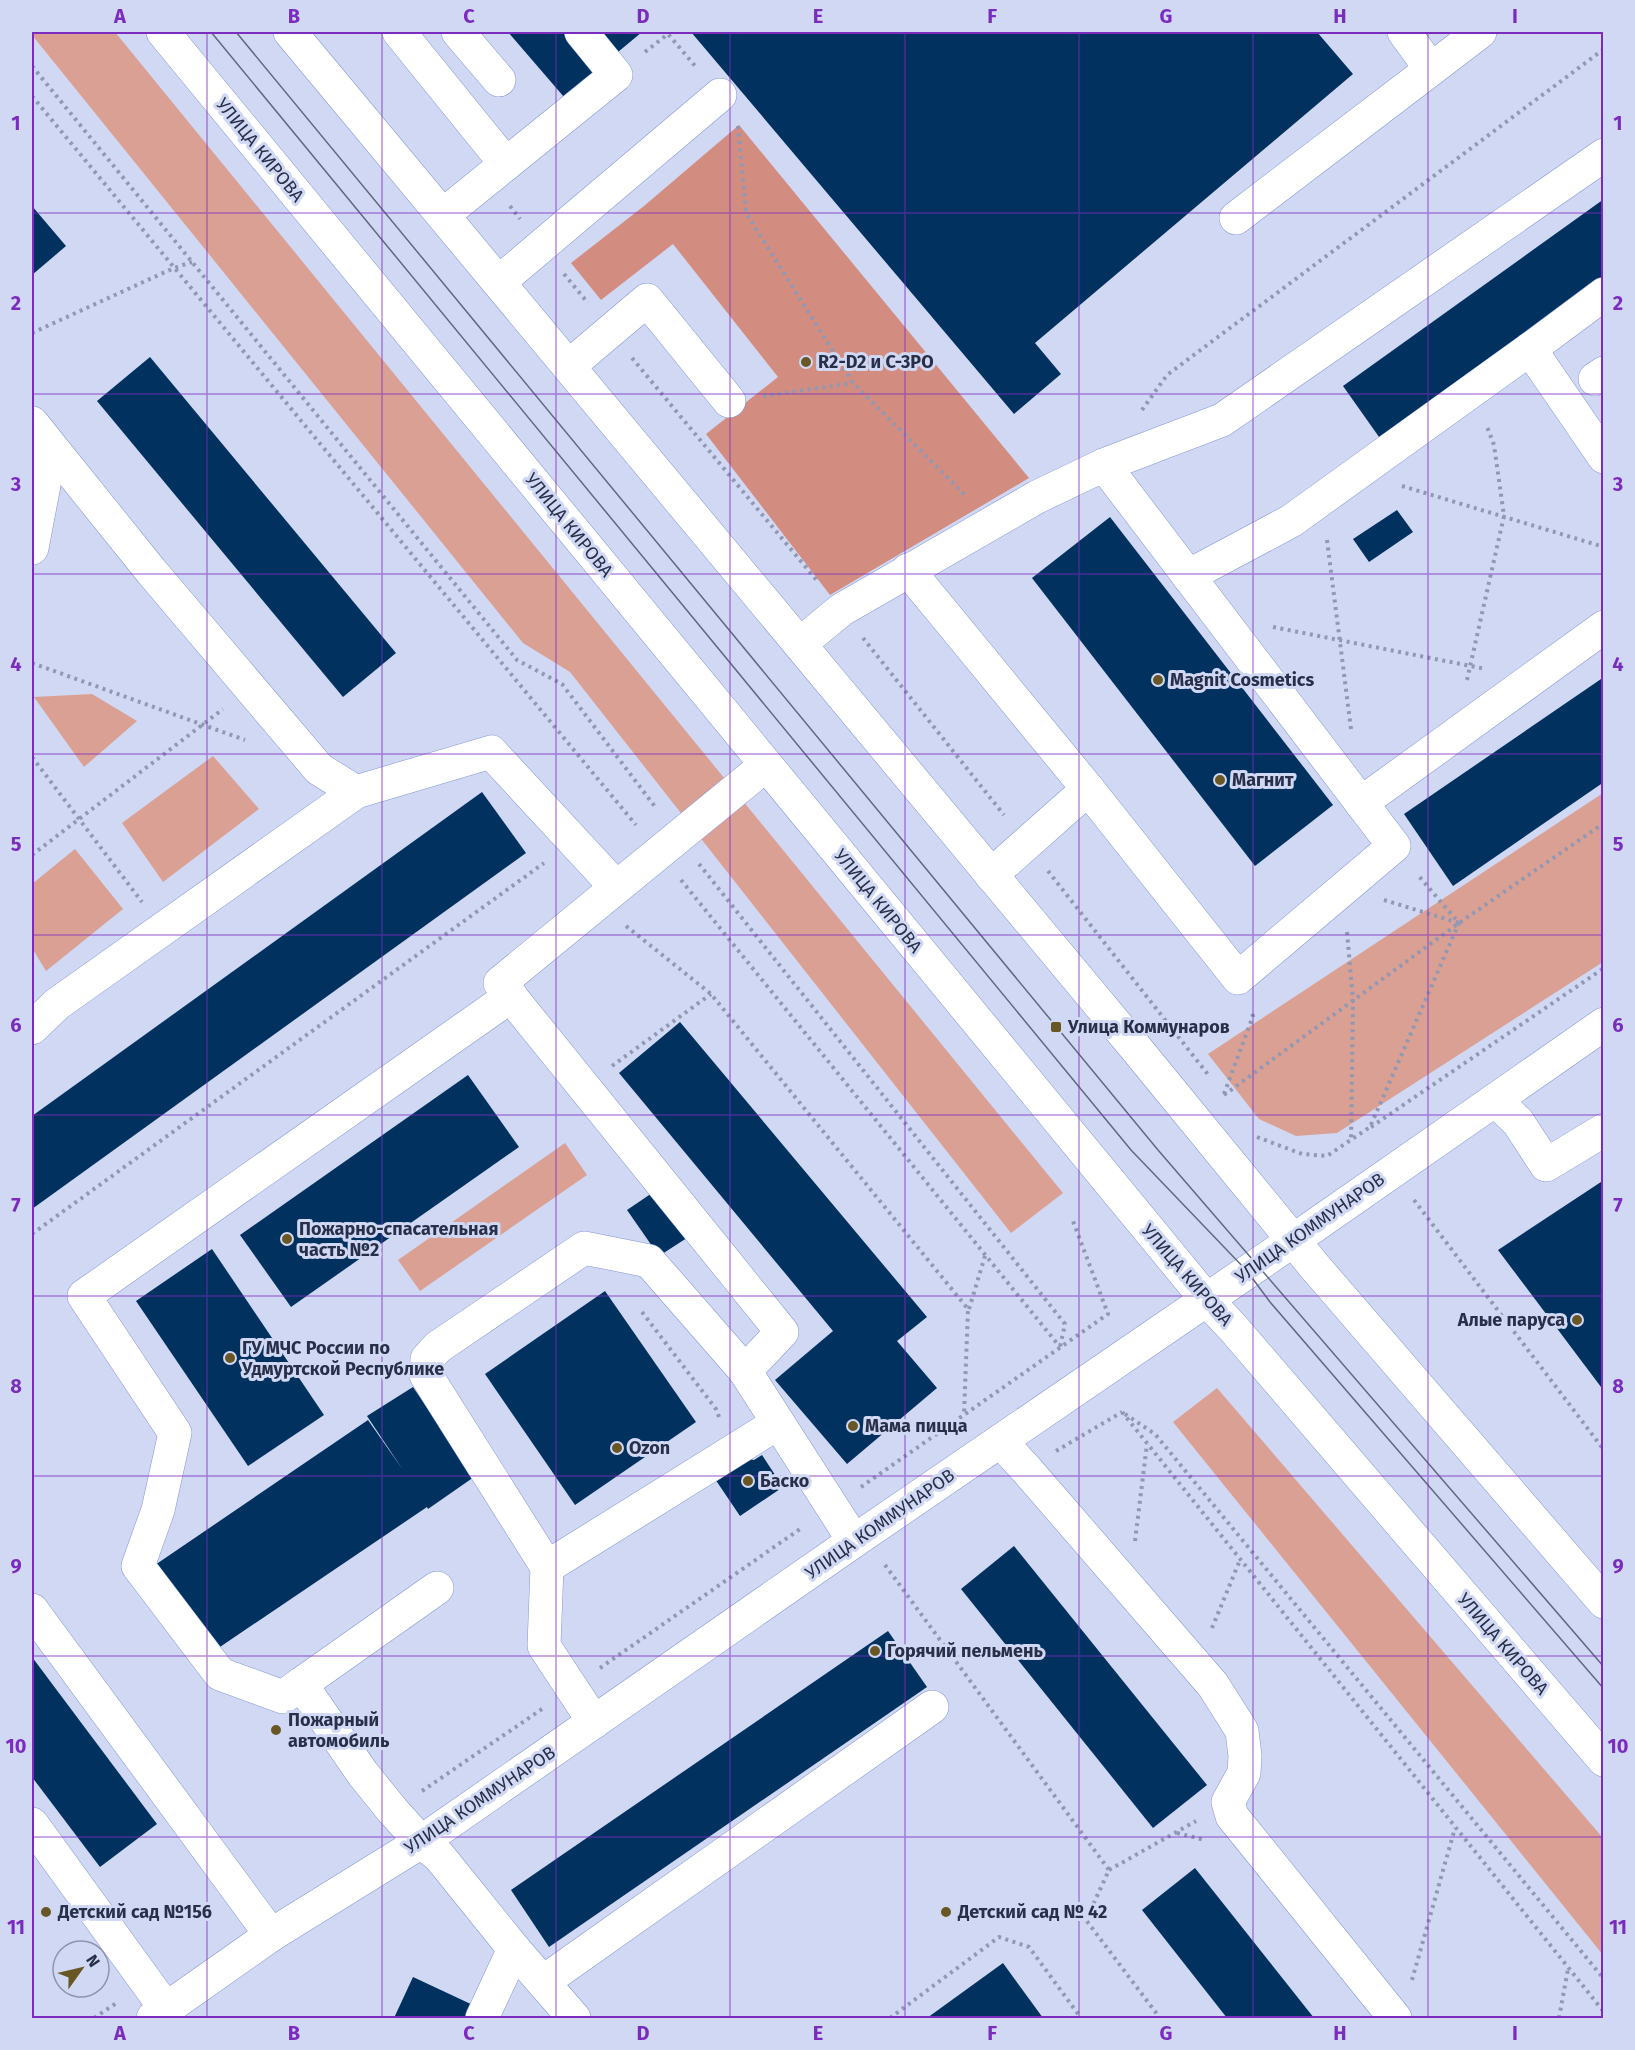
<svg xmlns="http://www.w3.org/2000/svg" width="1635" height="2050" viewBox="0 0 1635 2050" font-family="'Fira Sans',sans-serif">
	<style>
		.green { fill: #dba094 }
		.forest { fill: #d38d80 }
		.building { fill: #00315f }
		.lines { fill: none; stroke-linecap: round; stroke-linejoin: round }
		.minor-casing { stroke: #8597d5; stroke-width: 34 }
		.major-casing { stroke: #8597d5; stroke-width: 34 }
		.path { stroke: #9098b3; stroke-width: 4; stroke-dasharray: 3 4.5; stroke-linecap: butt }
		.minor { stroke: #fff; stroke-width: 33 }
		.major { stroke: #fff; stroke-width: 33 }
		.tram { stroke: #606882; stroke-width: 1.5 }
		.grid { fill: none; stroke: #7b2cbf; stroke-width: 1.5; stroke-opacity: 0.55 }
		.poi-dot { fill: #685725; stroke: #d0d8f3; stroke-width: 2 }
		.labels { text-anchor: middle; dominant-baseline: central; stroke-width: 6; stroke-linejoin: round; paint-order: stroke }
		.street-label { font-size: 18px; fill: #282f49; stroke: #d0d8f3 }
		.poi-label { font-size: 18px; font-weight: bold; fill: #282f49; stroke: #d0d8f3; text-anchor: start }
		.neatline { fill: none; stroke: #7b2cbf; stroke-width: 2 }
		.grid-label { font-size: 20px; text-anchor: middle; font-weight: bold; fill: #7b2cbf }
	</style>
	<rect width="100%" height="100%" fill="#d0d8f3"/>
	<g class="green">
		<polygon points="32,32 115,32 1063,1193 1011,1233 570,672 523,643 32,35"/>
		<polygon points="92,694 137,721 84,767 34,697"/>
		<polygon points="213,756 259,809 163,882 122,823"/>
		<polygon points="1603,793 1603,962 1337,1133 1296,1136 1259,1119 1208,1054"/>
		<polygon points="75,849 123,909 46,971 32,948 32,884"/>
		<polygon points="565,1143 587,1175 420,1291 398,1260"/>
		<polygon points="1217,1388 1603,1838 1603,1955 1173,1422"/>
	</g>
	<polygon class="forest" points="739,125 1029,478 830,595 706,434 778,377 673,244 601,300 571,263 644,206"/>
	<g class="building">
		<polygon points="508,32 642,32 564,97"/>
		<polygon points="691,32 1317,32 1353,74 1035,343 1061,374 1014,414"/>
		<polygon points="1604,199 1604,287 1384,444 1343,386"/>
		<polygon points="32,206 66,246 32,275"/>
		<polygon points="150,357 396,653 343,697 97,401"/>
		<polygon points="1397,510 1413,532 1369,562 1353,539"/>
		<polygon points="1110,517 1333,805 1255,866 1032,578"/>
		<polygon points="1604,677 1604,782 1453,886 1404,814"/>
		<polygon points="482,792 526,853 32,1209 32,1116"/>
		<polygon points="680,1022 927,1317 897,1341 937,1388 847,1464 775,1380 833,1331 619,1073"/>
		<polygon points="468,1075 519,1147 291,1307 240,1235"/>
		<polygon points="1604,1180 1604,1391 1498,1250"/>
		<polygon points="661,1187 693,1234 659,1256 627,1210"/>
		<polygon points="212,1249 324,1415 248,1466 136,1301"/>
		<polygon points="605,1291 696,1422 575,1505 485,1374"/>
		<polygon points="413,1387 474,1477 428,1509 427,1507 214,1651 155,1565 368,1420 403,1470 367,1416"/>
		<polygon points="762,1455 783,1487 740,1516 713,1476 740,1457 754,1460"/>
		<polygon points="1014,1546 1207,1785 1153,1828 961,1589"/>
		<polygon points="888,1631 927,1687 549,1947 511,1890"/>
		<polygon points="32,1657 157,1824 100,1867 32,1777"/>
		<polygon points="1195,1868 1314,2018 1227,2018 1142,1910"/>
		<polygon points="1003,1963 1043,2018 927,2018"/>
		<polygon points="413,1977 475,2006 469,2018 394,2018"/>
	</g>
	<g class="lines">
		<g class="minor-casing">
			<g id="minor">
				<polyline points="399,32 506,164"/>
				<polyline points="458,32 499,80"/>
				<polyline points="1404,32 1431,69"/>
				<polyline points="443,215 616,75 581,32"/>
				<polyline points="1236,218 1480,32"/>
				<polyline points="499,282 720,95"/>
				<polyline points="1530,349 1604,294"/>
				<polyline points="569,366 647,300 729,401"/>
				<polyline points="1595,379 1604,373"/>
				<polyline points="32,423 151,571 319,769 356,792 491,752 616,887"/>
				<polyline points="32,548 51,448"/>
				<polyline points="908,570 1088,789 1238,978 1394,846 1104,465"/>
				<polyline points="1188,576 1291,521 1530,349 1604,457"/>
				<polyline points="800,644 841,610 1037,497 1104,465 1222,420 1604,155"/>
				<polyline points="766,765 500,983 782,1332 745,1371 854,1541"/>
				<polyline points="1361,803 1604,627"/>
				<polyline points="991,875 1088,789"/>
				<polyline points="32,1028 57,1004 356,792"/>
				<polyline points="1495,1100 1518,1122 1546,1165 1604,1130"/>
				<polyline points="745,1371 649,1261 584,1248 438,1347 427,1359 426,1375 547,1567 778,1423"/>
				<polyline points="1000,1441 1026,1469 1213,1685 1242,1731 1245,1756 1244,1773 1228,1802 1232,1816 1395,2018"/>
				<polyline points="547,1567 544,1646 594,1722"/>
				<polyline points="437,1588 301,1684 363,1774 393,1811 421,1842 439,1856 514,1949 574,2018"/>
				<polyline points="32,1610 271,1935"/>
				<polyline points="301,1684 283,1697 220,1674 138,1566 158,1510 175,1433 84,1296 511,996"/>
				<polyline points="32,1824 166,2009"/>
				<polyline points="543,1982 932,1707"/>
				<polyline points="153,2018 271,1935 421,1842 854,1541 1294,1240 1604,1024"/>
				<polyline points="482,2018 514,1949"/>
			</g>
		</g>
		<g class="major-casing">
			<g id="major">
				<polyline points="163,32 1206,1299 1234,1329 1604,1760"/>
				<polyline points="290,32 1139,1052 1315,1267 1604,1602"/>
			</g>
		</g>
		<g class="path">
			<polyline points="645,52 668,34 696,67"/>
			<polyline points="32,66 517,660 562,684 656,808"/>
			<polyline points="32,96 636,825"/>
			<polyline points="738,126 746,213 853,383 966,496"/>
			<polyline points="510,206 520,219"/>
			<polyline points="564,274 588,303"/>
			<polyline points="32,333 174,268 192,262"/>
			<polyline points="632,358 819,583"/>
			<polyline points="763,396 853,383"/>
			<polyline points="1142,410 1167,375 1604,49"/>
			<polyline points="1402,486 1604,547"/>
			<polyline points="1327,540 1351,729"/>
			<polyline points="1273,627 1486,669"/>
			<polyline points="863,638 1004,815"/>
			<polyline points="32,663 245,740"/>
			<polyline points="1467,680 1504,516 1494,445 1486,424"/>
			<polyline points="32,757 142,902"/>
			<polyline points="32,855 223,709"/>
			<polyline points="699,864 1065,1324 1060,1347"/>
			<polyline points="1048,871 1210,1077"/>
			<polyline points="681,880 1060,1347"/>
			<polyline points="1384,900 1459,923"/>
			<polyline points="626,926 711,994 968,1309 964,1415"/>
			<polyline points="1347,932 1353,1000 1351,1140"/>
			<polyline points="612,1066 711,994"/>
			<polyline points="1224,1094 1253,1016 1251,1011"/>
			<polyline points="1224,1095 1459,923 1604,823"/>
			<polyline points="1371,1127 1604,968"/>
			<polyline points="1257,1137 1302,1154 1327,1156 1370,1127 1459,923 1417,874"/>
			<polyline points="1414,1200 1604,1450"/>
			<polyline points="32,1234 544,863"/>
			<polyline points="969,1309 985,1256"/>
			<polyline points="642,1312 716,1409 719,1417"/>
			<polyline points="1122,1412 1604,2012"/>
			<polyline points="1125,1414 1155,1434 1604,1979"/>
			<polyline points="1056,1451 1122,1412"/>
			<polyline points="861,1487 1108,1314 1073,1221"/>
			<polyline points="1135,1541 1147,1444"/>
			<polyline points="885,1565 1109,1870 1086,1920 1160,2018"/>
			<polyline points="1212,1628 1240,1560"/>
			<polyline points="600,1668 803,1527"/>
			<polyline points="422,1791 542,1709"/>
			<polyline points="1177,1833 1205,1840"/>
			<polyline points="1109,1870 1196,1821"/>
			<polyline points="1412,1980 1455,1828"/>
			<polyline points="94,2018 118,2002"/>
			<polyline points="890,2018 999,1937 1029,1947 1081,2018"/>
			<polyline points="1559,2018 1568,1969"/>
		</g>
		<use href="#minor" class="minor"/>
		<use href="#major" class="major"/>
		<g class="tram">
			<polyline points="211,32 1131,1150 1247,1271 1270,1302 1604,1689"/>
			<polyline points="236,32 1158,1150 1604,1667"/>
		</g>
	</g>
	<path class="grid" d="M207 32V2018M382 32V2018M556 32V2018M730 32V2018M905 32V2018M1079 32V2018M1253 32V2018M1428 32V2018M32 213H1604M32 394H1604M32 574H1604M32 754H1604M32 935H1604M32 1115H1604M32 1296H1604M32 1476H1604M32 1656H1604M32 1837H1604"/>
	<g class="poi-dot">
		<circle cx="806" cy="362" r="6"/>
		<circle cx="1158" cy="680" r="6"/>
		<circle cx="1220" cy="780" r="6"/>
		<rect x="1050" y="1021" width="12" height="12" rx="3"/>
		<circle cx="287" cy="1239" r="6"/>
		<circle cx="1577" cy="1320" r="6"/>
		<circle cx="230" cy="1358" r="6"/>
		<circle cx="853" cy="1426" r="6"/>
		<circle cx="617" cy="1448" r="6"/>
		<circle cx="748" cy="1481" r="6"/>
		<circle cx="875" cy="1651" r="6"/>
		<circle cx="276" cy="1730" r="6"/>
		<circle cx="46" cy="1912" r="6"/>
		<circle cx="946" cy="1912" r="6"/>
	</g>
	<g class="labels">
		<g class="street-label">
			<text transform="translate(260 150) rotate(51)">УЛИЦА КИРОВА</text>
			<text transform="translate(569 525) rotate(51)">УЛИЦА КИРОВА</text>
			<text transform="translate(878 901) rotate(51)">УЛИЦА КИРОВА</text>
			<text transform="translate(1310 1228) rotate(-35)">УЛИЦА КОММУНАРОВ</text>
			<text transform="translate(1187 1275) rotate(49)">УЛИЦА КИРОВА</text>
			<text transform="translate(880 1524) rotate(-35)">УЛИЦА КОММУНАРОВ</text>
			<text transform="translate(1503 1644) rotate(49)">УЛИЦА КИРОВА</text>
			<text transform="translate(480 1800) rotate(-34)">УЛИЦА КОММУНАРОВ</text>
		</g>
		<g class="poi-label">
			<text x="818" y="362">R2-D2 и C-3PO</text>
			<text x="1170" y="680">Magnit Cosmetics</text>
			<text x="1232" y="780">Магнит</text>
			<text x="1068" y="1027">Улица Коммунаров</text>
			<text x="299" y="1229">Пожарно-спасательная<tspan x="299" dy="21">часть №2</tspan></text>
			<text x="1565" y="1320" text-anchor="end">Алые паруса</text>
			<text x="242" y="1348">ГУ МЧС России по<tspan x="242" dy="21">Удмуртской Республике</tspan></text>
			<text x="865" y="1426">Мама пицца</text>
			<text x="629" y="1448">Ozon</text>
			<text x="760" y="1481">Баско</text>
			<text x="887" y="1651">Горячий пельмень</text>
			<text x="288" y="1720">Пожарный<tspan x="288" dy="21">автомобиль</tspan></text>
			<text x="58" y="1912">Детский сад №156</text>
			<text x="958" y="1912">Детский сад № 42</text>
		</g>
	</g>
	<rect width="1635" height="2050" fill="none" stroke="#d0d8f3" stroke-width="66"/>
	<g transform="translate(81 1969) rotate(56)"><circle r="28" fill="#d0d8f3" stroke="#8d94af" stroke-width="1.5"/>
	<path d="M0-4.5L10 22L0 15L-10 22Z" fill="#685725"/>
	<text y="-9" font-size="16" font-weight="bold" text-anchor="middle" fill="#282f49">N</text>
	</g>
	<rect x="33" y="33" width="1569" height="1984" class="neatline"/>
	<g class="grid-label">
		<text x="120" y="23">A</text>
		<text x="294" y="23">B</text>
		<text x="469" y="23">C</text>
		<text x="643" y="23">D</text>
		<text x="818" y="23">E</text>
		<text x="992" y="23">F</text>
		<text x="1166" y="23">G</text>
		<text x="1340" y="23">H</text>
		<text x="1515" y="23">I</text>
		<text x="16" y="130">1</text>
		<text x="1618" y="130">1</text>
		<text x="16" y="310">2</text>
		<text x="1618" y="310">2</text>
		<text x="16" y="491">3</text>
		<text x="1618" y="491">3</text>
		<text x="16" y="671">4</text>
		<text x="1618" y="671">4</text>
		<text x="16" y="851">5</text>
		<text x="1618" y="851">5</text>
		<text x="16" y="1032">6</text>
		<text x="1618" y="1032">6</text>
		<text x="16" y="1212">7</text>
		<text x="1618" y="1212">7</text>
		<text x="16" y="1393">8</text>
		<text x="1618" y="1393">8</text>
		<text x="16" y="1573">9</text>
		<text x="1618" y="1573">9</text>
		<text x="16" y="1753">10</text>
		<text x="1618" y="1753">10</text>
		<text x="16" y="1934">11</text>
		<text x="1618" y="1934">11</text>
		<text x="120" y="2040">A</text>
		<text x="294" y="2040">B</text>
		<text x="469" y="2040">C</text>
		<text x="643" y="2040">D</text>
		<text x="818" y="2040">E</text>
		<text x="992" y="2040">F</text>
		<text x="1166" y="2040">G</text>
		<text x="1340" y="2040">H</text>
		<text x="1515" y="2040">I</text>
	</g>
</svg>
